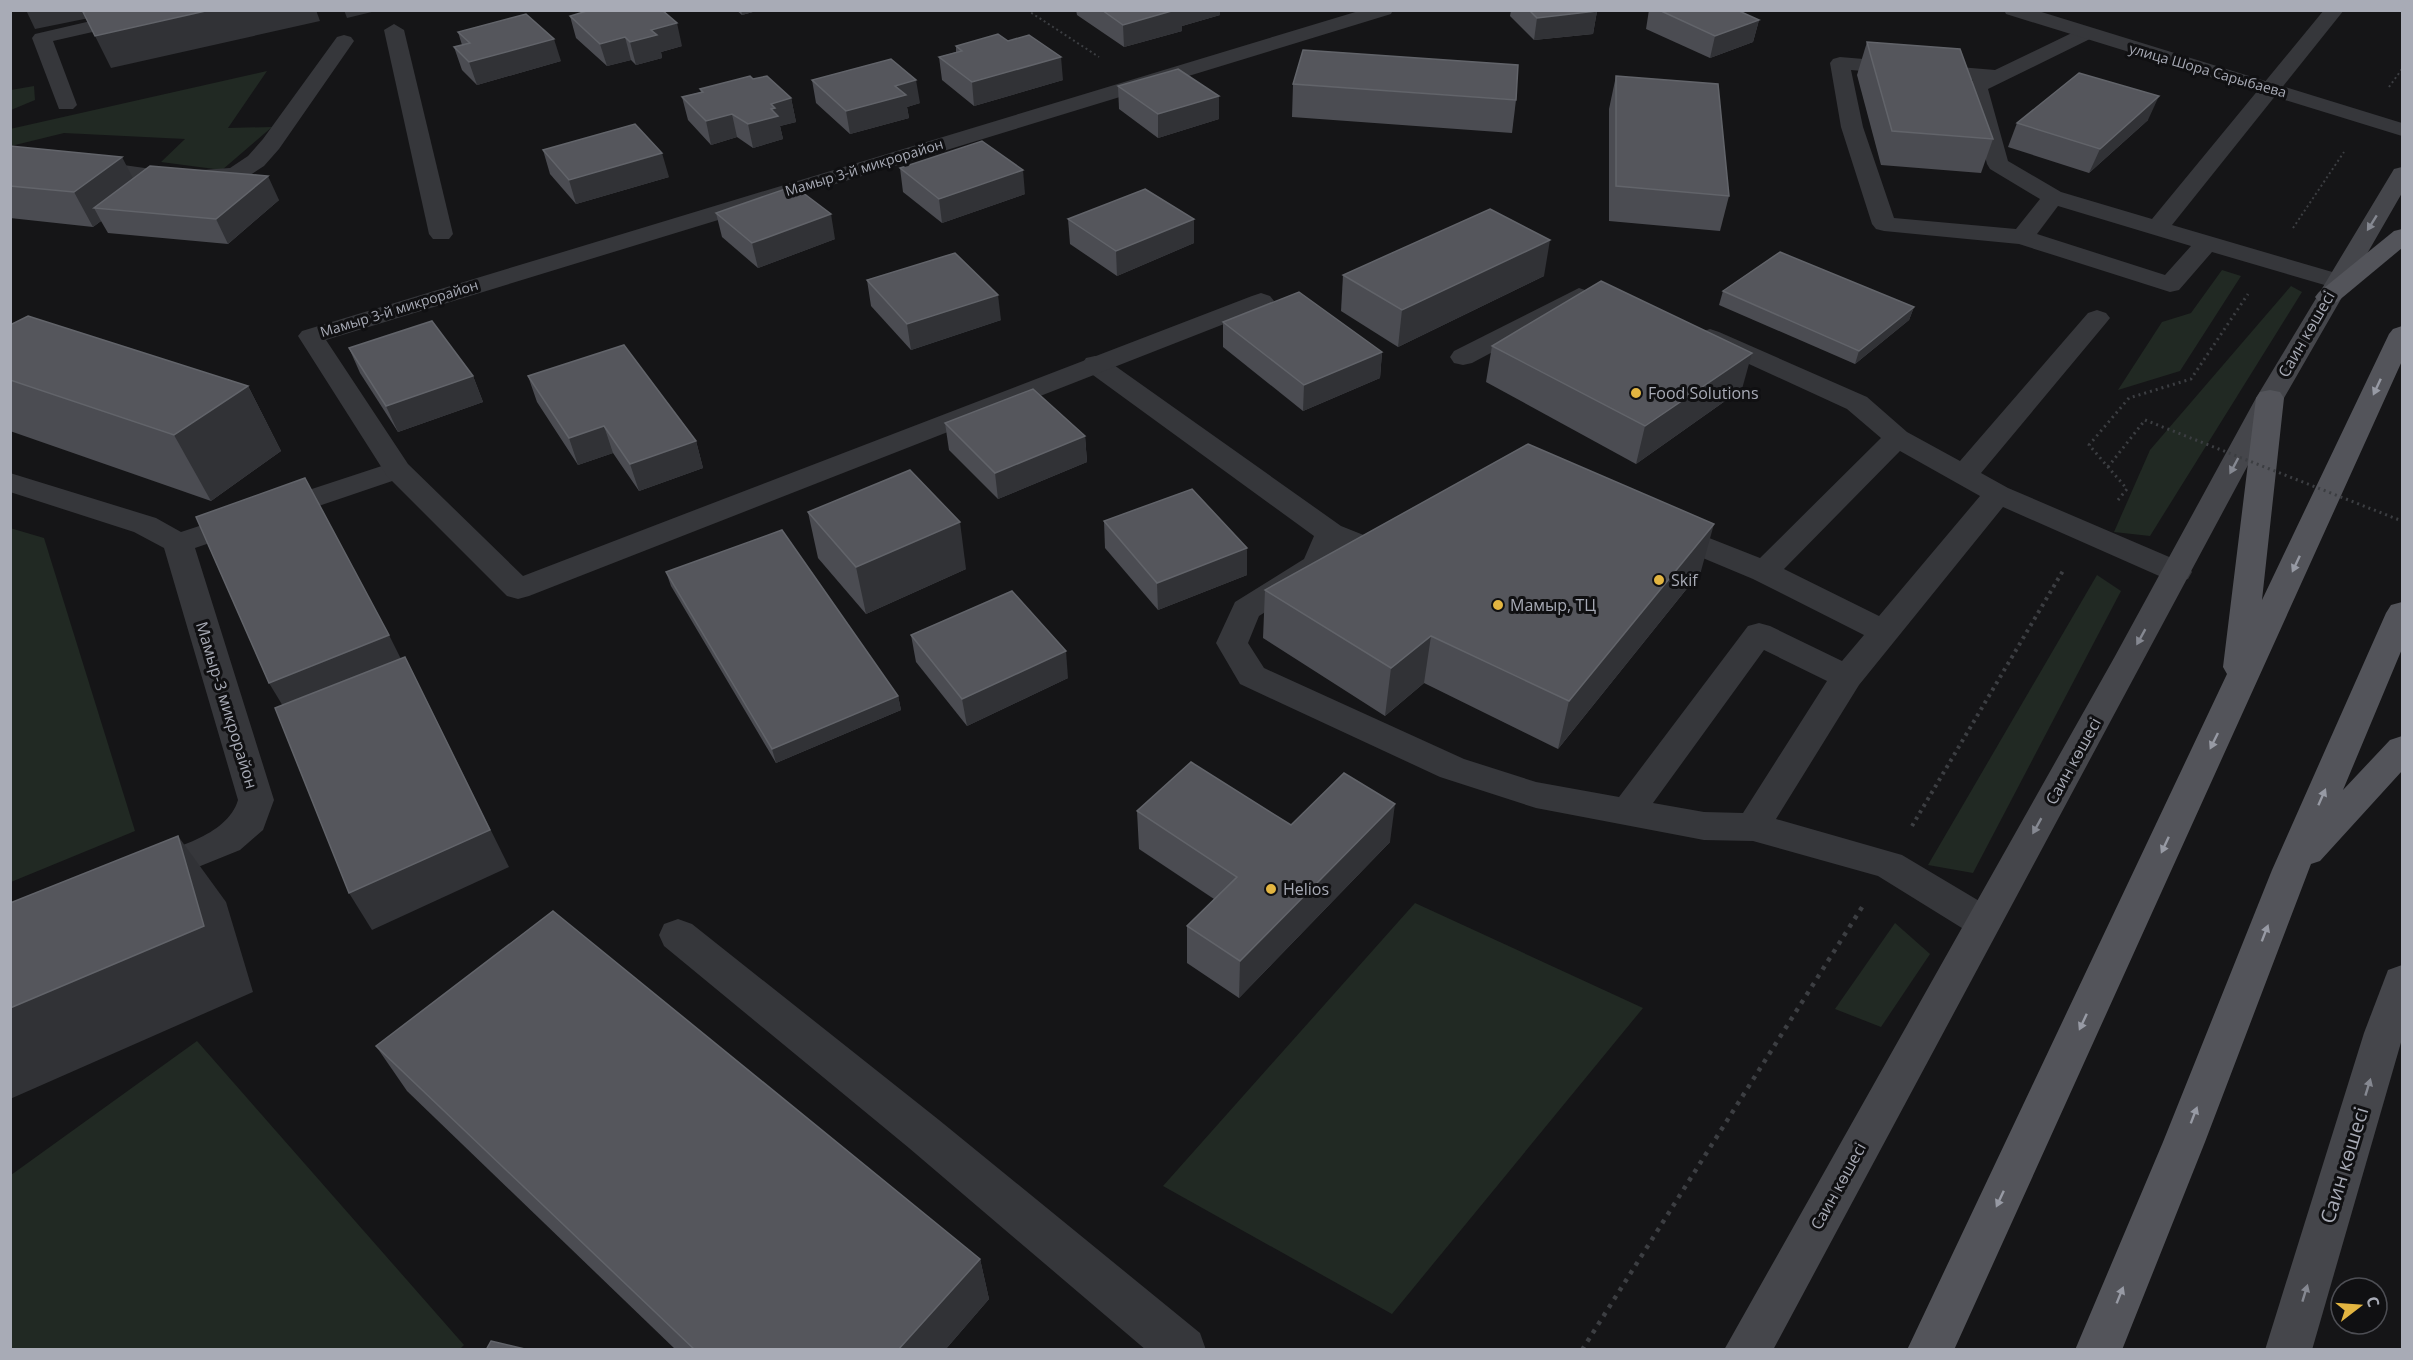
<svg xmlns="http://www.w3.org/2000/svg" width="2413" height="1360" viewBox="0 0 2413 1360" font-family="'Open Sans',sans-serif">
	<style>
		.green { fill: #212923 }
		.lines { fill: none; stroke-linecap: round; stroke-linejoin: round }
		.path-far3 { stroke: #3c3e42; stroke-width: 2; stroke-dasharray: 2 3; stroke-linecap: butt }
		.path-far2 { stroke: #3c3e42; stroke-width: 3; stroke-dasharray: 2 4; stroke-linecap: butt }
		.path-far1 { stroke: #3c3e42; stroke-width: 4; stroke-dasharray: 3 4.5; stroke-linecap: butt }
		.path { stroke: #3c3e42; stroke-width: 4.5; stroke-dasharray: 4 6; stroke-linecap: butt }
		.service { fill: #36373b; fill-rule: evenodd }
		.minor { fill: #36373b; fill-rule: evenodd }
		.secondary { fill: #45464b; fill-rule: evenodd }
		.primary { fill: #53545a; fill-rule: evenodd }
		.path-bridge { stroke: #3c3e42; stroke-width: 3; stroke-dasharray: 2 4; stroke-linecap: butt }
		.wall { fill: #4b4c52 }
		.shaded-wall { fill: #313236 }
		.building { fill: #55565c; stroke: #62646a; stroke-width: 1.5 }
		.oneway { fill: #858891 }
		.oneway2 { fill: #979aa4 }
		.poi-dot { fill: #e3b541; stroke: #101012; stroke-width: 2 }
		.labels { text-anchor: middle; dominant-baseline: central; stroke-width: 6; stroke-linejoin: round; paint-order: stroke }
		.far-street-label { font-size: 14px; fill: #a8abb6; stroke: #101012 }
		.street-label { font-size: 16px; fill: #a8abb6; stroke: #101012 }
		.poi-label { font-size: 16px; fill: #a8abb6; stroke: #101012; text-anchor: start }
		.near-street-label { font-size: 20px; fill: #a8abb6; stroke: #101012 }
	</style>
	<rect width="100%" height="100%" fill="#151517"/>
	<g class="green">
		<polygon points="267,71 228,128 272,127 222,170 161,162 185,139 64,133 11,146 10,129"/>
		<polygon points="34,86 35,100 11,110 11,90"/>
		<polygon points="2222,270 2241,276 2180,371 2118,390 2162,322 2191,313"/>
		<polygon points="2291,286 2302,292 2150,536 2114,532 2150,450"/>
		<polygon points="10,528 44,538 135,831 11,882"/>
		<polygon points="2097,575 2121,591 1973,873 1928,865"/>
		<polygon points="1415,903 1643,1008 1392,1314 1163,1186"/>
		<polygon points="1895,923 1930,954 1881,1027 1835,1009"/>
		<polygon points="197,1041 464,1345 460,1349 11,1349 11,1175"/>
	</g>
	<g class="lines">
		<g class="path-far3">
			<polyline points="1027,10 1099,57"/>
			<polyline points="2389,87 2402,69"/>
			<polyline points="2293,228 2344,152"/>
		</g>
		<g class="path-far2">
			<polyline points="2108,467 2145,420"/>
			<polyline points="2118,500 2127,489 2089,445 2129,398 2191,379 2248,294"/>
		</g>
		<polyline class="path-far1" points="1912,826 2064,569"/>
		<polyline class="path" points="1582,1350 1864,904"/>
		<g class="service">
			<path d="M2324 10H2344L2172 225 2346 276 2349 281 2346 286 2337 288 2328 286 2212 252 2179 290 2170 292 2019 244 1884 231 1876 229 1872 224 1841 127 1830 63 1833 59 1840 57 1995 70 2078 30H2092L2095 34 2092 38 1988 89 2008 161 2061 192 2152 219ZM1851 70 1973 80 1967 86 1987 164 1990 169 2040 199 2016 229 1894 218 1863 127ZM2058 206 2191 246 2165 275 2037 234Z"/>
			<polygon points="134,11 144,17 141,21 53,41 77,105 73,109 59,109 32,38 35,34"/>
			<polygon points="394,24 404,30 453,234 449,239 433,239 429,234 384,30"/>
			<polygon points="344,35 351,37 354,41 279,149 264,166 244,179 173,186 10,163 10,149 173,172 230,168 248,156 263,139 337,37"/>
			<polygon points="1579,288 1588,291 1592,296 1588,301 1472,363 1463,365 1454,363 1450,357 1454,351"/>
			<path d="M2097 310 2106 313 2110 318 2106 323 1981 473 2008 488 2188 565 2192 572 2188 579 2177 582 2166 579 2003 507 1859 685 1776 819 1902 855 1996 911 2002 922 1996 933 1983 937 1970 933 1878 876 1753 841 1704 840 1536 808 1440 777 1240 684 1216 643 1235 602 1304 559 1314 536 1086 370 1082 364 1086 358 1095 356 1104 358 1341 526 1371 538 1395 535 1406 538 1410 545 1406 552 1379 559 1339 548 1328 572 1259 616 1248 643 1264 668 1464 759 1536 782 1619 797 1748 626 1759 623 1770 626 1842 661 1864 635 1753 579 1655 538 1651 531 1655 524 1666 521 1760 558 1881 438 1847 409 1701 342 1697 337 1701 332 1710 329 1719 332 1867 397 1907 432 1960 461 2088 313ZM1900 451 1980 496 1879 616 1784 569ZM1764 650 1827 681 1743 813 1704 812 1653 803Z"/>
			<path d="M397 461 407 464 411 470 407 476 195 548 274 800 263 830 240 850 151 886 138 881 133 871 138 861C171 848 227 837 238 800L164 548 134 532 10 492V473L156 518 181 532Z"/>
		</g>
		<g class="minor">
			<polygon points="1362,10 1393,10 1391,14 326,340 408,464 523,576 1252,296 1261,293 1270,296 1274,301 1270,306 529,596 518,599 507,596 387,476 298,336 302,331"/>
			<polygon points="2004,10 2035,10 2402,123 2402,136 2006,14"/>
			<polygon points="678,919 692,924 939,1120 1200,1333 1206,1350 1146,1350 909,1148 664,946 659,935 664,924"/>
		</g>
		<g class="secondary">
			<polygon points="2402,167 2402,193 2284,398 1773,1350 1724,1350 2114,658 2256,398 2391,174 2394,169"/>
			<polygon points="2402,965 2402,1039 2312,1350 2265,1350 2364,1033 2388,970"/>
		</g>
		<g class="primary">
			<polygon points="2402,229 2402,248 2337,302 2328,305 2319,302 2315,297 2319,292 2394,231"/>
			<polygon points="2402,326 2402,361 1954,1350 1907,1350 2227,674 2223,667 2256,398 2260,392 2270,390 2280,392 2284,398 2262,600 2389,334 2393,329"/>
			<polygon points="2402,602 2402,649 2343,790 2390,740 2402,736 2402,771 2320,861 2311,864 2205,1142 2122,1350 2075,1350 2163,1142 2272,870 2386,613 2391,605"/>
		</g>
		<polyline class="path-bridge" points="2145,420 2402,521"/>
	</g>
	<g class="wall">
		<polygon points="736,10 760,10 742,15"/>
		<polygon points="1076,10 1220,10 1220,15 1182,26 1182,31 1124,47 1077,15"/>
		<polygon points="1511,10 1596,10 1597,11 1593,34 1534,40 1510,16"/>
		<polygon points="1649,10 1737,10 1759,20 1753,42 1710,58 1646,29"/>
		<polygon points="570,16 682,46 661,52 662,58 636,65 631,60 607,66 576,38"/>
		<polygon points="458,32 561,61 477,85 462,70 454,47 462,45"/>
		<polygon points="1867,42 1993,139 1981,173 1881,165 1857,75"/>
		<polygon points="956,46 1063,80 974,106 942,80 939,57 956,52"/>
		<polygon points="1616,76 1729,196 1720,231 1609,221 1609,109"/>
		<polygon points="753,79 791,98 796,122 780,126 783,139 753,148 737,137 711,145 688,120 682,97 701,92 700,89"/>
		<polygon points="812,80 920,103 907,107 909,118 850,134 816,103"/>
		<polygon points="1293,84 1516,100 1512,133 1292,117"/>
		<polygon points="1118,86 1219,96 1219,119 1158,138 1119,109"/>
		<polygon points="2148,120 2089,173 2008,147 2017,123"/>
		<polygon points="10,146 133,179 279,200 228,244 108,233 101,221 93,227 10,218"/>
		<polygon points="543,150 669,177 576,204 550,174"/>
		<polygon points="900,168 1025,194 942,223 903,192"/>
		<polygon points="716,213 835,239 758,268 722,237"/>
		<polygon points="1068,219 1194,219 1194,243 1117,276 1070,244"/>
		<polygon points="1343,275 1544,276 1398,347 1341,311"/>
		<polygon points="867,280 1001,320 911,350 871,306"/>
		<polygon points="1723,291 1914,307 1909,320 1855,364 1719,305"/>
		<polygon points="1223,322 1382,352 1380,378 1303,411 1223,347"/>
		<polygon points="10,325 248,386 281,451 211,501 10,431"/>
		<polygon points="1492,346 1742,389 1636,464 1486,382"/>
		<polygon points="349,348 473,376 483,402 398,432 360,373"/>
		<polygon points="528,376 696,441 703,468 639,491 613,453 578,465 537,402"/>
		<polygon points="945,423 1085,436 1087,462 998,499 949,450"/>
		<polygon points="808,512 966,569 866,614 818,558"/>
		<polygon points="1104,521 1247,575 1158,610 1105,548"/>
		<polygon points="1701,571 1558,749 1424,683 1385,716 1263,638 1265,590"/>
		<polygon points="666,572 898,696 901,710 776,763 671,586"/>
		<polygon points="911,635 1068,678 967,726 916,662"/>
		<polygon points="1137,811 1291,825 1390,842 1239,998 1187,963 1187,926 1214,899 1139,849"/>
		<polygon points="376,1046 980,1259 989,1299 945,1350 676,1350 407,1091"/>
	</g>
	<g class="shaded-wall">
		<polygon points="26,10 96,10 99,16 35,29"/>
		<polygon points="210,10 316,10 320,21 111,68 95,36"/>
		<polygon points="344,10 380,10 347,18"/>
		<polygon points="741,10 760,10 742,15"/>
		<polygon points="1175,10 1220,10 1220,15 1182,26 1182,31 1124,47 1123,25"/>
		<polygon points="1597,11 1593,34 1534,40 1537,18"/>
		<polygon points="1759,20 1753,42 1710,58 1715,36"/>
		<polygon points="677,23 682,46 661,52 662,58 636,65 630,42 651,30"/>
		<polygon points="625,37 631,60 607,66 600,44"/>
		<polygon points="554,39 561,61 477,85 469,62"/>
		<polygon points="1061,57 1063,80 974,106 972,82"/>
		<polygon points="916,80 920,103 907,107 909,118 850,134 846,111 895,86"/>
		<polygon points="1219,96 1219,119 1158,138 1158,114"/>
		<polygon points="2159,96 2148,120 2089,173 2100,149"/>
		<polygon points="791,98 796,122 780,126 783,139 753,148 748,124 771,109 771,104"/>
		<polygon points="732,114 737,137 711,145 706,121"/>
		<polygon points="662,153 669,177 576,204 569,180"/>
		<polygon points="122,157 140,192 94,208 101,221 93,227 74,192"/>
		<polygon points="1023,170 1025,194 942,223 939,199"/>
		<polygon points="268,176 279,200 228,244 216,219"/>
		<polygon points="831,214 835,239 758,268 752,243"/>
		<polygon points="1194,219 1194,243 1117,276 1116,251"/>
		<polygon points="1550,240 1544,276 1398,347 1402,310"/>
		<polygon points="998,295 1001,320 911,350 907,324"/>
		<polygon points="1914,307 1909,320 1855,364 1859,351"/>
		<polygon points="1382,352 1380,378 1303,411 1304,385"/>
		<polygon points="1752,353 1742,389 1636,464 1645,426"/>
		<polygon points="473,376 483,402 398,432 386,406"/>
		<polygon points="248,386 281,451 211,501 174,435"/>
		<polygon points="604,426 613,453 578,465 569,438"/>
		<polygon points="1085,436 1087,462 998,499 995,473"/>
		<polygon points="696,441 703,468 639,491 630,464"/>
		<polygon points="960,522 966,569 866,614 856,567"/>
		<polygon points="1714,524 1701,571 1558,749 1569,701"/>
		<polygon points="1247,548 1247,575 1158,610 1157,583"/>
		<polygon points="389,635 408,673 292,721 269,683"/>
		<polygon points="1431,636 1424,683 1385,716 1391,668"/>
		<polygon points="1066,651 1068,678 967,726 962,699"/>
		<polygon points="424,695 509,867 372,930 349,893"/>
		<polygon points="898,696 901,710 776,763 772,749"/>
		<polygon points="1395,804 1390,842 1239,998 1240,961"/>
		<polygon points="178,836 226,902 253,992 10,1099 10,1008"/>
		<polygon points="980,1259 989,1299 945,1350 898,1350"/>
	</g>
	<g class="building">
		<polygon points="89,10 210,10 95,36 83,12"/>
		<polygon points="590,10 662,10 677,23 651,30 657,35 630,42 625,37 600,44 570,16"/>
		<polygon points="1102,10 1175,10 1123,25"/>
		<polygon points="1529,10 1596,10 1597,11 1537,18"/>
		<polygon points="1659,10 1737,10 1759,20 1715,36"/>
		<polygon points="526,14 554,39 469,62 454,47 470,43 458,32"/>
		<polygon points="998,34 1008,41 1029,35 1061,57 972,82 939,57 962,51 956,46"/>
		<polygon points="1867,42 1960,49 1993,139 1892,131"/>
		<polygon points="1303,50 1518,65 1516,100 1293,84"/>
		<polygon points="891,59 916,80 895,86 906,95 846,111 812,80"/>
		<polygon points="1178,69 1219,96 1158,114 1118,86"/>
		<polygon points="2079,73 2159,96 2100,149 2017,123"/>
		<polygon points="750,76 753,79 767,76 791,98 771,104 775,108 771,109 778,116 748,124 732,114 706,121 682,97 703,92 700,89"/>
		<polygon points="1616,76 1718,84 1729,196 1616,186"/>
		<polygon points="635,124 662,153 569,180 543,150"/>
		<polygon points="982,141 1023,170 939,199 900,168"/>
		<polygon points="10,146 122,157 74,192 10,186"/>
		<polygon points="150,166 268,176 216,219 94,208"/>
		<polygon points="794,186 831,214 752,243 716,213"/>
		<polygon points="1145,189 1194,219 1116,251 1068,219"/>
		<polygon points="1490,209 1550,240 1402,310 1343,275"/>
		<polygon points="1780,252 1914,307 1859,351 1723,291"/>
		<polygon points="955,253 998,295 907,324 867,280"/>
		<polygon points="1601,281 1752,353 1645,426 1492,346"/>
		<polygon points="1299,292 1382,352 1304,385 1223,322"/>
		<polygon points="28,316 248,386 174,435 10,380 10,325"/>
		<polygon points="432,321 473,376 386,406 349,348"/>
		<polygon points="624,345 696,441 630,464 604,426 569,438 528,376"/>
		<polygon points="1033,389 1085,436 995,473 945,423"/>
		<polygon points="1528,444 1714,524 1569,701 1431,636 1391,668 1265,590"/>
		<polygon points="910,470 960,522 856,567 808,512"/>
		<polygon points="305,478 389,635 269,683 196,517"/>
		<polygon points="1192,489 1247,548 1157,583 1104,521"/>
		<polygon points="782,530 898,696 772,749 666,572"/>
		<polygon points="1012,591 1066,651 962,699 911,635"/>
		<polygon points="405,657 490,830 349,893 275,708"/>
		<polygon points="1191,762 1291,825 1344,773 1395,804 1240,961 1187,926 1237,877 1137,811"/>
		<polygon points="178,836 204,926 10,1008 10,903"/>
		<polygon points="553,911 980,1259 898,1350 695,1350 376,1046"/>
		<polygon points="491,1341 529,1350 486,1350"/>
	</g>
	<defs><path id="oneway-solid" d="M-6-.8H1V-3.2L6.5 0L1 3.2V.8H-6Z" transform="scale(1.5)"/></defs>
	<g class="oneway">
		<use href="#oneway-solid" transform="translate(2372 223) rotate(122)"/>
		<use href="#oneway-solid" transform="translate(2234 466) rotate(118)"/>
		<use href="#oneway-solid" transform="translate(2141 637) rotate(119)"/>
		<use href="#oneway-solid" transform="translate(2037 826) rotate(119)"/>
		<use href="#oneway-solid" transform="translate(2368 1087) rotate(-73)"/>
		<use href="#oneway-solid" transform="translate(2305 1293) rotate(-73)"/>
	</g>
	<g class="oneway2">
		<use href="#oneway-solid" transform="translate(2377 387) rotate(115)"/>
		<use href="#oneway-solid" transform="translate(2296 564) rotate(115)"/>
		<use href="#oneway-solid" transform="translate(2214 741) rotate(116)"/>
		<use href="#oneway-solid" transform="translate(2322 797) rotate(-66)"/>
		<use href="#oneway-solid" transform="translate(2165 845) rotate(115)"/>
		<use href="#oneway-solid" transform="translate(2265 933) rotate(-69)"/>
		<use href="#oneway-solid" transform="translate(2083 1022) rotate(115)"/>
		<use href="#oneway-solid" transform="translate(2194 1115) rotate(-69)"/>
		<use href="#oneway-solid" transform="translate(2000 1199) rotate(115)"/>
		<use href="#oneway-solid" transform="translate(2120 1295) rotate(-68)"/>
	</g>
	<g class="poi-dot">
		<circle cx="1636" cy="393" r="6"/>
		<circle cx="1659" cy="580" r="6"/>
		<circle cx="1498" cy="605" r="6"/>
		<circle cx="1271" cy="889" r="6"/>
	</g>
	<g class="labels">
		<g class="far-street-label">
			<text transform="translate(2208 70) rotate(16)">улица Шора Сарыбаева</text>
			<text transform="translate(864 167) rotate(-17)">Мамыр 3-й микрорайон</text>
			<text transform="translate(399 308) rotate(-17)">Мамыр 3-й микрорайон</text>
		</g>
		<g class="street-label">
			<text transform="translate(2306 334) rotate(-60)">Саин көшесі</text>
			<text transform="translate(227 705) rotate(73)">Мамыр-3 микрорайон</text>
			<text transform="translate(2073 761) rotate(-61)">Саин көшесі</text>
			<text transform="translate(1838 1186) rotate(-61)">Саин көшесі</text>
		</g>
		<g class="poi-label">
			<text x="1648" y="393">Food Solutions</text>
			<text x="1671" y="580">Skif</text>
			<text x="1510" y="605">Мамыр, ТЦ</text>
			<text x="1283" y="889">Helios</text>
		</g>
		<g class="near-street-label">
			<text transform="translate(2344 1165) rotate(-73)">Саин көшесі</text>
		</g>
	</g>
	<rect width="2413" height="1360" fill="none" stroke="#a8abb6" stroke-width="24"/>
	<g transform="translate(2359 1306) rotate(73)"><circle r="28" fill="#101012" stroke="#4d4e54" stroke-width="1.5"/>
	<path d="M0-4.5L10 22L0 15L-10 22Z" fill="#e3b541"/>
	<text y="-9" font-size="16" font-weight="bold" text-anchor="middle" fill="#a8abb6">С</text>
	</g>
</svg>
